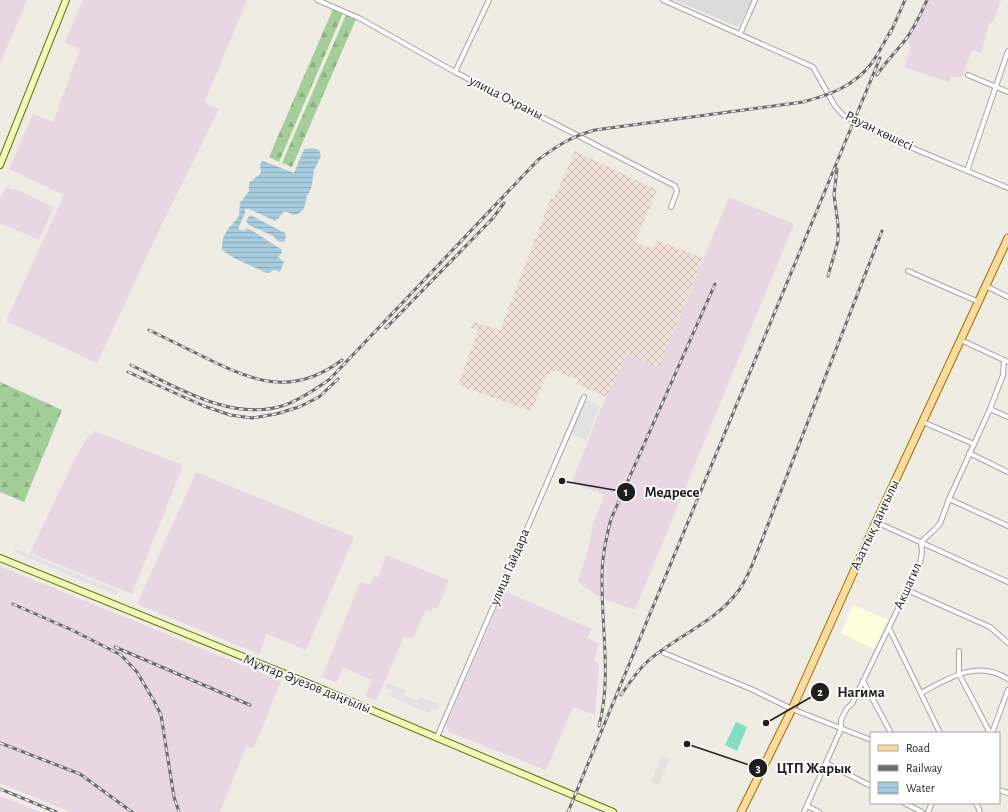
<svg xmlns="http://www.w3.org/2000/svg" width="1008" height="812" viewBox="0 0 1008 812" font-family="'Alegreya Sans',sans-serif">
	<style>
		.residential { fill: #dcdbdb }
		.industrial { fill: #e8d6e3 }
		.education { fill: #fcffdd }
		.military { fill: url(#military-cross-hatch) }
		.forest { fill: url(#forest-firs) }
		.pitch { fill: #82dec2 }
		.parking { fill: #e2e2e2 }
		.water { fill: url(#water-rules) }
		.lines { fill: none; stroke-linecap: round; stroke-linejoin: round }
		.minor-casing { stroke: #a5a5a5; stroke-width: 6 }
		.secondary-casing { stroke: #607505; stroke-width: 8 }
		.primary-casing { stroke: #977101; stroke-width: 9 }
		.minor { stroke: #fff; stroke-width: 4 }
		.secondary { stroke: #f1f9b8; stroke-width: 6 }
		.primary { stroke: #fbda9d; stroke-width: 7 }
		.rail-casing { stroke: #6c6c6c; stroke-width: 3 }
		.rail { stroke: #fff; stroke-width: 1.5; stroke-dasharray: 4.5; stroke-linecap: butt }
		.labels { text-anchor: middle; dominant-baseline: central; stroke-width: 3.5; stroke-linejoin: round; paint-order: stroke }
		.street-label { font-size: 14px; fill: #1e1e1e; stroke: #fff }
		.leader { fill: none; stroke: #1e1e1e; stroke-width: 1.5 }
		.callout-dot { fill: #1e1e1e; stroke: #fff; stroke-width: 1.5 }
		.mark-label { font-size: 12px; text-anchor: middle; font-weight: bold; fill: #fff }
		.callout-label { font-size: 15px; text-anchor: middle; font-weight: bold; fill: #1e1e1e; stroke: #fff; stroke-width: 3.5; stroke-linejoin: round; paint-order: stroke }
	</style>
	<defs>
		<pattern id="military-cross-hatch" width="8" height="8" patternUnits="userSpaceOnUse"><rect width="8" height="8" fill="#f1e0d7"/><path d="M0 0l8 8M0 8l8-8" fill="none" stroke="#cec0b8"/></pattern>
		<pattern id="forest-firs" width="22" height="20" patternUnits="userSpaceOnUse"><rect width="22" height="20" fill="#a4ce99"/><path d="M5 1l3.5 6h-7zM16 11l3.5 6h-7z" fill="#8db083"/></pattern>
		<pattern id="water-rules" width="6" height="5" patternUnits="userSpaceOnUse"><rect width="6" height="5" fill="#a5cbdd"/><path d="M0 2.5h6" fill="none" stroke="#8eaebd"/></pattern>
	</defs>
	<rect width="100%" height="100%" fill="#efece4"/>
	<polygon class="residential" points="675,0 752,0 738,27"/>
	<g class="industrial">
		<polygon points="0,0 27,0 0,64"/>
		<polygon points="83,0 247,0 205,101 207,105 219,109 162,224 97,363 6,321 64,195 9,169 33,114 53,122 80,49 65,42"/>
		<polygon points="925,0 1001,0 993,22 989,24 981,53 972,50 962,77 951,76 949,82 904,67 911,48 908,42"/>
		<polygon points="6,187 13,190 15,189 54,207 39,240 0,223 0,197 1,197"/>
		<polygon points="729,197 794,224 635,610 599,597 578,582 588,550 593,524 604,495 572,482 601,408 611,387 615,380 627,354 659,367"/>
		<polygon points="94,431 183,465 132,594 30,553 75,458 89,435 92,435"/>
		<polygon points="196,472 354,537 306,650 267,634 259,654 137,604"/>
		<polygon points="386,555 449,580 437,609 433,607 431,612 426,610 413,638 404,637 376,701 365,696 372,680 343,667 336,683 322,677 360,582 370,585 374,576 378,577"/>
		<polygon points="0,566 281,681 254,748 246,747 220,812 70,812 0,783"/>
		<polygon points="504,591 592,629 587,638 599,644 594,660 599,664 595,715 573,707 546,770 449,732 446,725"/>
		<polygon points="0,796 41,812 0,812"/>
	</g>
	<polygon class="education" points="853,605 888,620 874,649 841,633"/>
	<polygon class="military" points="575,151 657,190 635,242 653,249 657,240 703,258 659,368 627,354 615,380 606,397 577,384 577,380 556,371 547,375 531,411 458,385 478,331 471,328 473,322 500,330 551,198 554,199"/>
	<g class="forest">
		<polygon points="333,9 343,13 279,162 269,157"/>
		<polygon points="346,15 356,19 292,167 282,163"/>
		<polygon points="0,382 62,410 24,502 0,492"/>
	</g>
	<polygon class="pitch" points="736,722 747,727 737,751 725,745"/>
	<g class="parking">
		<polygon points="586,399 600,406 586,440 571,434"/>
		<polygon points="16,549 118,591 116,595 14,552"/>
		<polygon points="387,683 405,690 404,695 418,701 420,697 439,704 437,710 432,708 430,711 427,713 394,698 391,695 393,691 385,688"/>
		<polygon points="661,756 669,759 659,785 651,782"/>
	</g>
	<g class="water">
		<path d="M313 148 319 150 321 156 314 170 311 189 307 196 305 205 303 210 298 214 293 215 288 212H283L278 219 275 221 249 209H245V213L238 229 244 231 247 228C258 233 270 243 281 249L282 252 278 257 284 262 280 272 274 270 268 273 264 272 234 258 222 250V245L223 238 228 229 239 216 240 203 249 191V183L261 173 260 164 263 161 294 173 304 149Z"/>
		<polygon points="250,215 285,233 286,236 285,241 282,242 278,241 273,236 258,229 250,226 246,221"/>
	</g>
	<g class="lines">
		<g class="minor-casing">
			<g id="minor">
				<polyline points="317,0 359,18 455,72 675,186 677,191 671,207"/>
				<polyline points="663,0 813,67 835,106 843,115 853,121 917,150 1008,188"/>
				<polyline points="740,34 755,0"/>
				<polyline points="455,72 489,0"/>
				<polyline points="968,75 1008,92"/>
				<polyline points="967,171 1008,51"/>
				<polyline points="908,271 979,302"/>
				<polyline points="986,286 1008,297"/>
				<polyline points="961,340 1008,362"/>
				<polyline points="990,409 1008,417"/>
				<polyline points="923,422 974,444"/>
				<polyline points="969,453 1008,472"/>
				<polyline points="949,499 1008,526"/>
				<polyline points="876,522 1008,582"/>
				<polyline points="907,590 990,627 1008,643"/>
				<polyline points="889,628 940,733"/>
				<polyline points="959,651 959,674 990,733"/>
				<polyline points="664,653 751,689 792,709 871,740"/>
				<polyline points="863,681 891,733"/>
				<path d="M921 693C949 678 977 659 1008 679"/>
				<polyline points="992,733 1008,690"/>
				<polyline points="437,737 584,397"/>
				<polyline points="826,763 871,786"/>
				<polyline points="999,790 1008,793"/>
				<polyline points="904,803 922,812"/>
				<polyline points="976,803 980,812"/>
				<polyline points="807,806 819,812"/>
				<polyline points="804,812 841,729 841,720 847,708 852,704 863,681 920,563 922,552 921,542 932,532 940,524 949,499 990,409 1003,375 1004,360"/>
				<polyline points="928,812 932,803"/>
			</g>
		</g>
		<g class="secondary-casing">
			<g id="secondary">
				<polyline points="0,165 66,0"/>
				<polyline points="0,558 305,682 613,812"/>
			</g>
		</g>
		<g class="primary-casing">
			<polyline id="primary" points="741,812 792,709 876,522 1008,238"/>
		</g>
		<use href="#minor" class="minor"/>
		<use href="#secondary" class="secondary"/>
		<use href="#primary" class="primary"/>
		<g class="rail-casing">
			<g id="rail">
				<polyline points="890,34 905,0"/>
				<path d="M877 75C885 62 897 51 906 39 915 27 921 13 927 0"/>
				<polyline points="828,276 838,241 838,224 834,195 837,169"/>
				<polyline points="386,328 493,218 504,203"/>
				<path d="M149 330C167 339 186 348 204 357 254 382 293 397 342 360"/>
				<path d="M131 365C176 387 233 423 285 405 301 399 316 389 330 379L539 159C559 145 570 137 595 130L803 102C829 95 853 87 871 64 879 53 885 41 891 30"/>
				<polyline points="128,372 204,406 230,415 252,418 276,414 299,407 319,397 338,379"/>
				<polyline points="13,604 74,631 121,655 137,672 154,701 161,715 174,797 179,812"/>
				<polyline points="115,647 250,705"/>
				<path d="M621 695C629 683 637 671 648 661 677 636 716 622 739 590 745 582 749 572 753 563L882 231"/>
				<path d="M599 726C612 677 601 626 602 576 602 557 606 538 611 519L715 284"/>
				<polyline points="0,743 80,774 132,812"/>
				<polyline points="0,789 56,812"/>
				<polyline points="568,812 880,58"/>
			</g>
		</g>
		<use href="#rail" class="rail"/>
	</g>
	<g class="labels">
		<g class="street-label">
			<text transform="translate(506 98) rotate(27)">улица Охраны</text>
			<text transform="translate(879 131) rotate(26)">Рауан көшесі</text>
			<text transform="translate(875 525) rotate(-65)">Азаттық даңғылы</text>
			<text transform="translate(510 567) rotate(-67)">улица Гайдара</text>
			<text transform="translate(908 586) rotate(-66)">Акшагил</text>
			<text transform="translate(307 684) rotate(22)">Мұхтар Әуезов даңғылы</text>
		</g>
	</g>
	<path class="leader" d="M562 481L626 492M766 723L820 692M687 744L758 768"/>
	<g class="callout-dot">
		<circle cx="562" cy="481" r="4"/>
		<circle cx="766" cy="723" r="4"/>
		<circle cx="687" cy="744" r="4"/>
		<circle cx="626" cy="492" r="10"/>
		<circle cx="820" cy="692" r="10"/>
		<circle cx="758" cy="768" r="10"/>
	</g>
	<g class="mark-label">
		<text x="626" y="496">1</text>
		<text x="820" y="696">2</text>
		<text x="758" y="772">3</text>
	</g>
	<g class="callout-label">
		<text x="672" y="497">Медресе</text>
		<text x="861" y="697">Нагима</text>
		<text x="814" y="773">ЦТП Жарык</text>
	</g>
	<rect x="870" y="732" width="130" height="72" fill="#ffffff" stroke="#a5a5a5"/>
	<rect x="878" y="745" width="20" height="6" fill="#fbda9d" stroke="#a5a5a5"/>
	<text x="906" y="752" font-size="12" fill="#1e1e1e">Road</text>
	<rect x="878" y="765" width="20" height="6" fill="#6c6c6c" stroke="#a5a5a5"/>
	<text x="906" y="772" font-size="12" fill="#1e1e1e">Railway</text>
	<rect x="878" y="782" width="20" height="12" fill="url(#water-rules)" stroke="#a5a5a5"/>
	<text x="906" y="792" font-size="12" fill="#1e1e1e">Water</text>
</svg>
